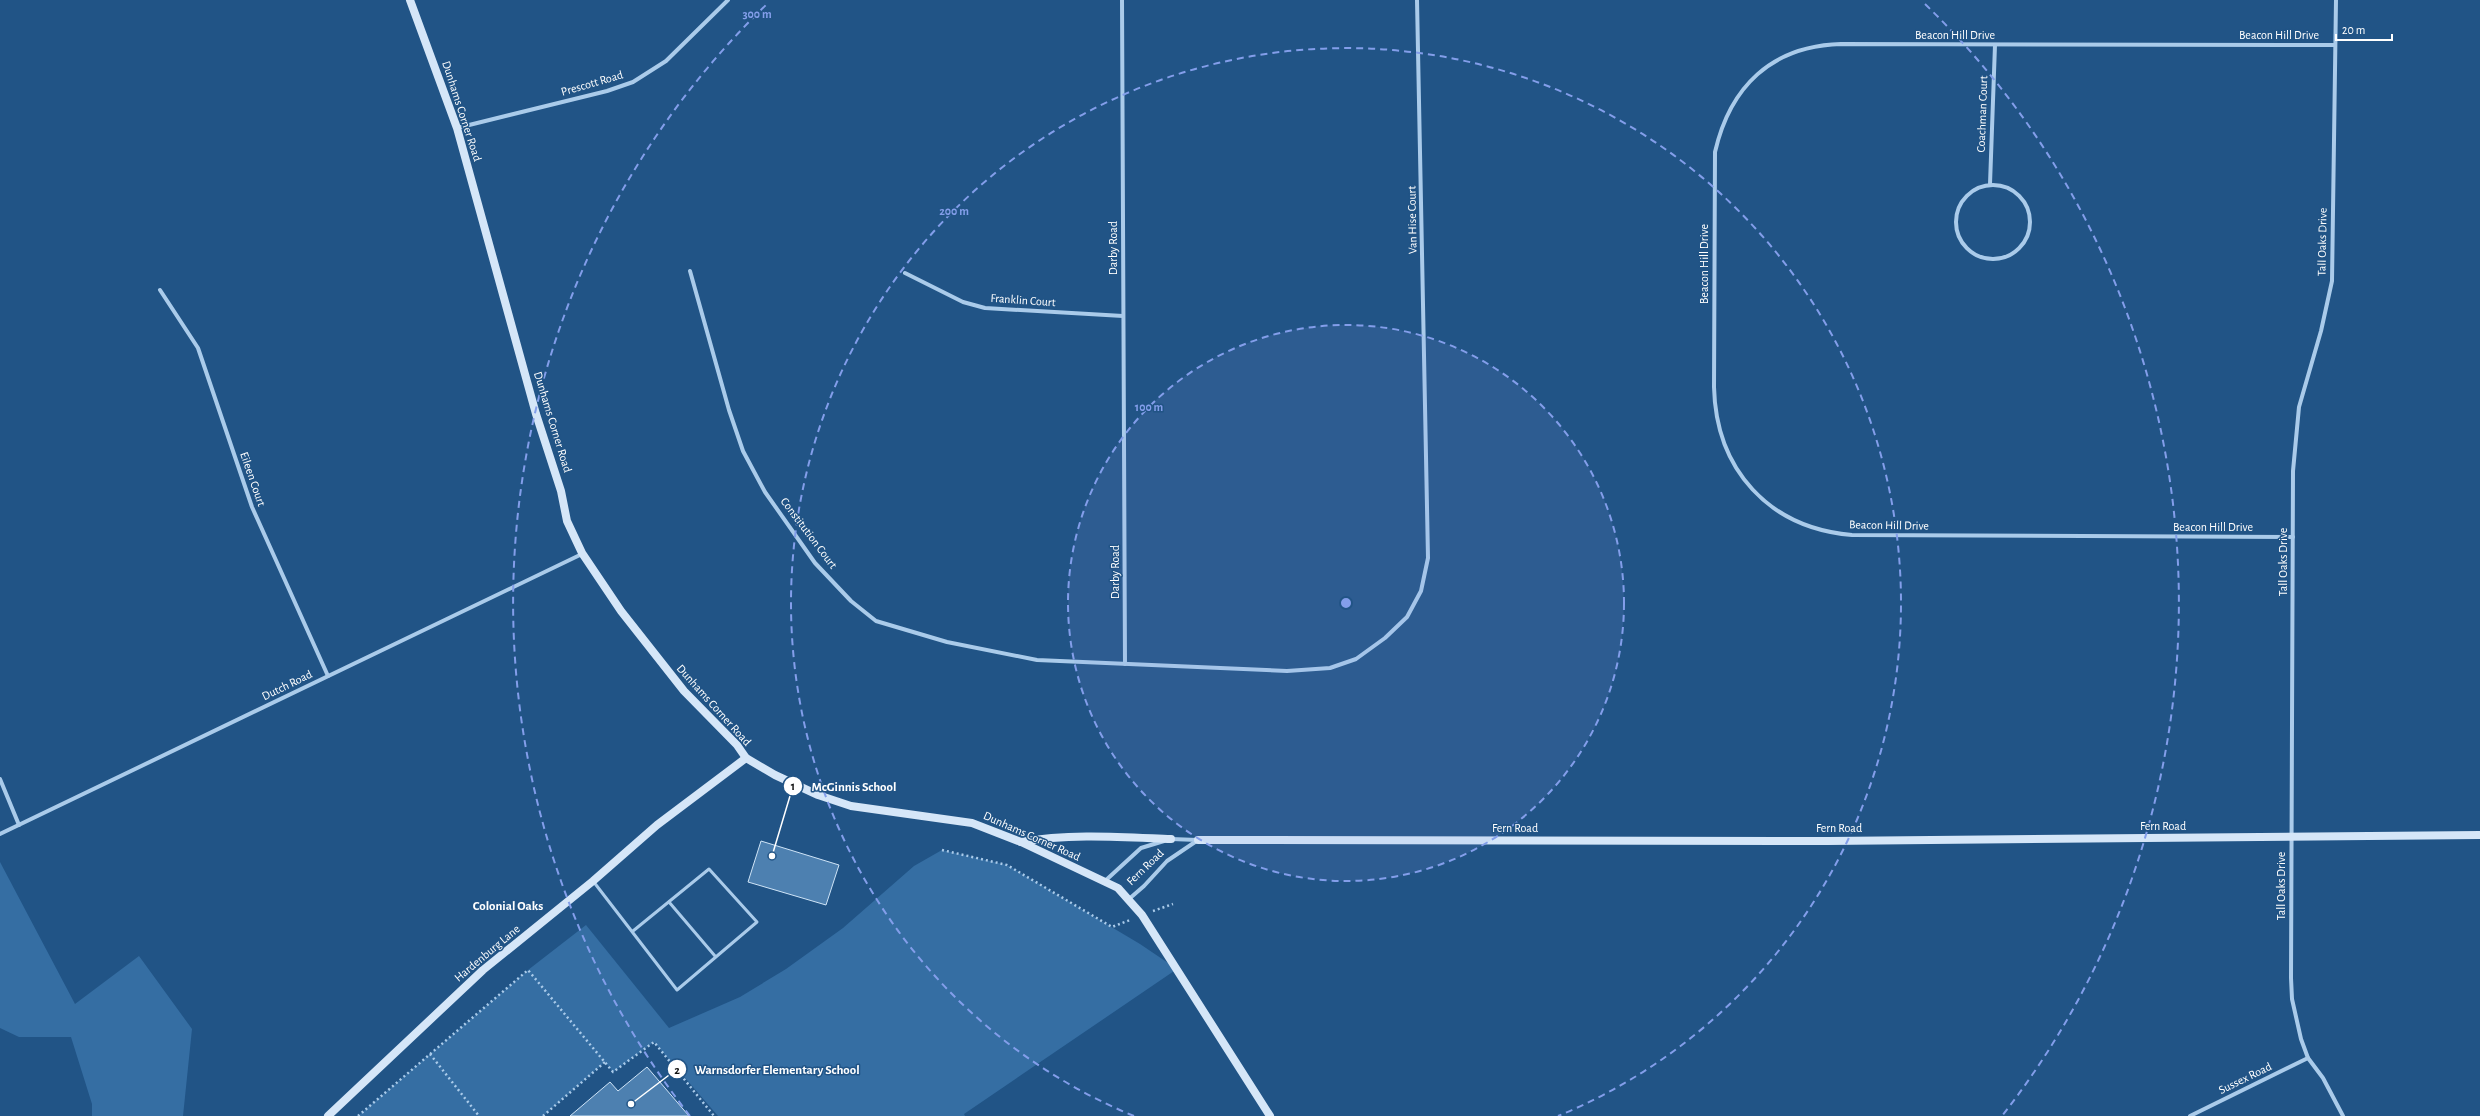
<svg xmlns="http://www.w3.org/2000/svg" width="2480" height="1116" viewBox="0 0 2480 1116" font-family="'Alegreya Sans',sans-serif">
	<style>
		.green { fill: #356ea3 }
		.building { fill: #4d80b0; stroke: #cfe4f7 }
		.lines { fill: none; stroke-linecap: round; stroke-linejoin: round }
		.path { stroke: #aacbea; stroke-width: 2.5; stroke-dasharray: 2 3; stroke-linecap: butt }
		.lane { stroke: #aacbea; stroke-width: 3 }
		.street { stroke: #aacbea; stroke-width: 4 }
		.secondary { stroke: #d5e6f8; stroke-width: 8 }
		.ring { fill: none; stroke: #839eea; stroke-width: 2; stroke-dasharray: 7 5 }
		.labels { text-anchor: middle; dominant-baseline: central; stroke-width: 3; stroke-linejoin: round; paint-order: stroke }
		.street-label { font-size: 12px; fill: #fff; stroke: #215486 }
		.neighbourhood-label { font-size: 13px; font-weight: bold; fill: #fff; stroke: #215486 }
		.centre { fill: #839eea; stroke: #215486; stroke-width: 2 }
		.ring-label { font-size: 12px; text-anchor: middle; font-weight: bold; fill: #839eea; stroke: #215486; stroke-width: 3; stroke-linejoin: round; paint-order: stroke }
		.leader { fill: none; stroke: #fff; stroke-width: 1.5 }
		.callout-dot { fill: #fff; stroke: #215486; stroke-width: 1.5 }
		.mark-label { font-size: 12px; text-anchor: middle; font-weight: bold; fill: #111 }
		.callout-label { font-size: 13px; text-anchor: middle; font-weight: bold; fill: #fff; stroke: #215486; stroke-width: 3; stroke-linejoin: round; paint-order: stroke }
	</style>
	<rect width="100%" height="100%" fill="#215486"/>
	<g class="green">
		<polygon points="942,850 1007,865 1140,944 1177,969 964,1114 965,1116 718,1116 654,1042 613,1072 605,1062 543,1116 358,1116 528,970 586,925 669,1028 740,997 786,969 843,928 914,866"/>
		<polygon points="0,862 75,1004 139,956 192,1029 183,1116 92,1116 92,1104 71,1037 19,1037 0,1028"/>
	</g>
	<g class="building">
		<polygon points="761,841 839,865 826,905 748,882"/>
		<polygon points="647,1067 689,1116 570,1116 610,1082 618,1091"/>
	</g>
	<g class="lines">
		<g class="path">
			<polyline points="942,850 1007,865 1112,927 1130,920"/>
			<polyline points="1153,911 1173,904"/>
			<polyline points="430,1054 479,1116"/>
			<polyline points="358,1116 528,970 613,1072 654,1042 714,1116"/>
			<polyline points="543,1116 605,1062"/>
		</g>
		<g class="lane">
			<polyline points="593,881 677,990 757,922 709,869 633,931"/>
			<polyline points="669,902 715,956"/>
		</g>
		<g class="street">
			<polyline points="1122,0 1125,664"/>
			<polyline points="2336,0 2332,281 2321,331 2299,407 2293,471 2291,978 2292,999 2301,1039 2308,1058 2323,1078 2343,1116"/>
			<polyline points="457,128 607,91 633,82 666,61 728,0"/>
			<polyline points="1990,184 1995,45"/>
			<circle cx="1993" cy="222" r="37"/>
			<polyline points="690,271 729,410 743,451 765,492 815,563 851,601 876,621 947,642 1037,660 1287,671 1330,668 1356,659 1385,638 1407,617 1421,591 1428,558 1417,0"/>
			<polyline points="905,273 963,302 985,308 1123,316"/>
			<polyline points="160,290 198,348 252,507 328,676"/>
			<path d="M2293 537 1852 535C1769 528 1716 470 1714 387L1715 152C1730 87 1771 46 1841 44L2335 45"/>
			<polyline points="0,779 19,825"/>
			<polyline points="0,834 582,554"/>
			<polyline points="1171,839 1198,840"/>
			<polyline points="1105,881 1141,848 1164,841"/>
			<polyline points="1129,899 1144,886 1167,861 1198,840"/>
			<polyline points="2190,1116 2308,1058"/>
		</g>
		<g class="secondary">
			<polyline points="410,0 457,128 536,414 561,491 567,521 582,553 621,611 684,691 737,745 746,758 775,775 818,795 851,806 972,823 1021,842 1118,888 1142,915 1270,1116"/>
			<polyline points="1198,840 1828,841 2480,835"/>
			<path d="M1021 842C1070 833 1122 837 1171 839"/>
			<polyline points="328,1116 483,970 593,881 657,825 746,758"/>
		</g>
	</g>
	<circle cx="1346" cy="603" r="278" fill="#839eea" fill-opacity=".12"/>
	<g class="ring">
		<circle cx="1346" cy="603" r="278"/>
		<path d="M1134 1116A555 555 0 1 1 1558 1116"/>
		<path d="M690 1116A833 833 0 0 1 767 4M1925 4A833 833 0 0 1 2002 1116"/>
	</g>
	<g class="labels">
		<g class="street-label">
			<text x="1955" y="35">Beacon Hill Drive</text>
			<text x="2279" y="35">Beacon Hill Drive</text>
			<text transform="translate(592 83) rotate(-16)">Prescott Road</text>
			<text transform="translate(462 111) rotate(72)">Dunhams Corner Road</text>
			<text transform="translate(1982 114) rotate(-88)">Coachman Court</text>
			<text transform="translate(1412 220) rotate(-91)">Van Hise Court</text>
			<text transform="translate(2322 242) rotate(-89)">Tall Oaks Drive</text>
			<text transform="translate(1113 248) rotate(-90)">Darby Road</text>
			<text transform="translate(1704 264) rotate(-90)">Beacon Hill Drive</text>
			<text transform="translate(1023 300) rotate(4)">Franklin Court</text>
			<text transform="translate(553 422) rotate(73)">Dunhams Corner Road</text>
			<text transform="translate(253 479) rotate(71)">Eileen Court</text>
			<text transform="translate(1889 525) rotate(1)">Beacon Hill Drive</text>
			<text x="2213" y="527">Beacon Hill Drive</text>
			<text transform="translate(809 533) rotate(53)">Constitution Court</text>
			<text transform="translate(2283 562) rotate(-90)">Tall Oaks Drive</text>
			<text transform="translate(1115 572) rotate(-90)">Darby Road</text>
			<text transform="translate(287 685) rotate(-26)">Dutch Road</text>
			<text transform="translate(714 705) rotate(48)">Dunhams Corner Road</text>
			<text x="2163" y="826">Fern Road</text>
			<text x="1515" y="828">Fern Road</text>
			<text x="1839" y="828">Fern Road</text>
			<text transform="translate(1032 836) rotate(24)">Dunhams Corner Road</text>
			<text transform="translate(1145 867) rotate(-44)">Fern Road</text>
			<text transform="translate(2281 886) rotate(-90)">Tall Oaks Drive</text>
			<text transform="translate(487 953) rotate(-40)">Hardenburg Lane</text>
			<text transform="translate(2245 1078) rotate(-26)">Sussex Road</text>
		</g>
		<g class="neighbourhood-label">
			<text x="508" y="906">Colonial Oaks</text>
		</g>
	</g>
	<circle cx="1346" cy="603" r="6" class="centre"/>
	<g class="ring-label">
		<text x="757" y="18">300 m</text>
		<text x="954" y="215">200 m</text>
		<text x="1149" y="411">100 m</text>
	</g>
	<path class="leader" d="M772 856L793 786M631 1104L677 1069"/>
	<g class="callout-dot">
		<circle cx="772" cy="856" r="4"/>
		<circle cx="631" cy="1104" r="4"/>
		<circle cx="793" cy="786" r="10"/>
		<circle cx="677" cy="1069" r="10"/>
	</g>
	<g class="mark-label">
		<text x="793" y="790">1</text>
		<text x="677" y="1074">2</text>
	</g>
	<g class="callout-label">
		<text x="854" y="791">McGinnis School</text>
		<text x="777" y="1074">Warnsdorfer Elementary School</text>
	</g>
	<path d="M2336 34v6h56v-6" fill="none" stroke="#ffffff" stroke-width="2"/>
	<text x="2342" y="34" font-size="12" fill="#ffffff" stroke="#215486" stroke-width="3" paint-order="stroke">20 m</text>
</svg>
